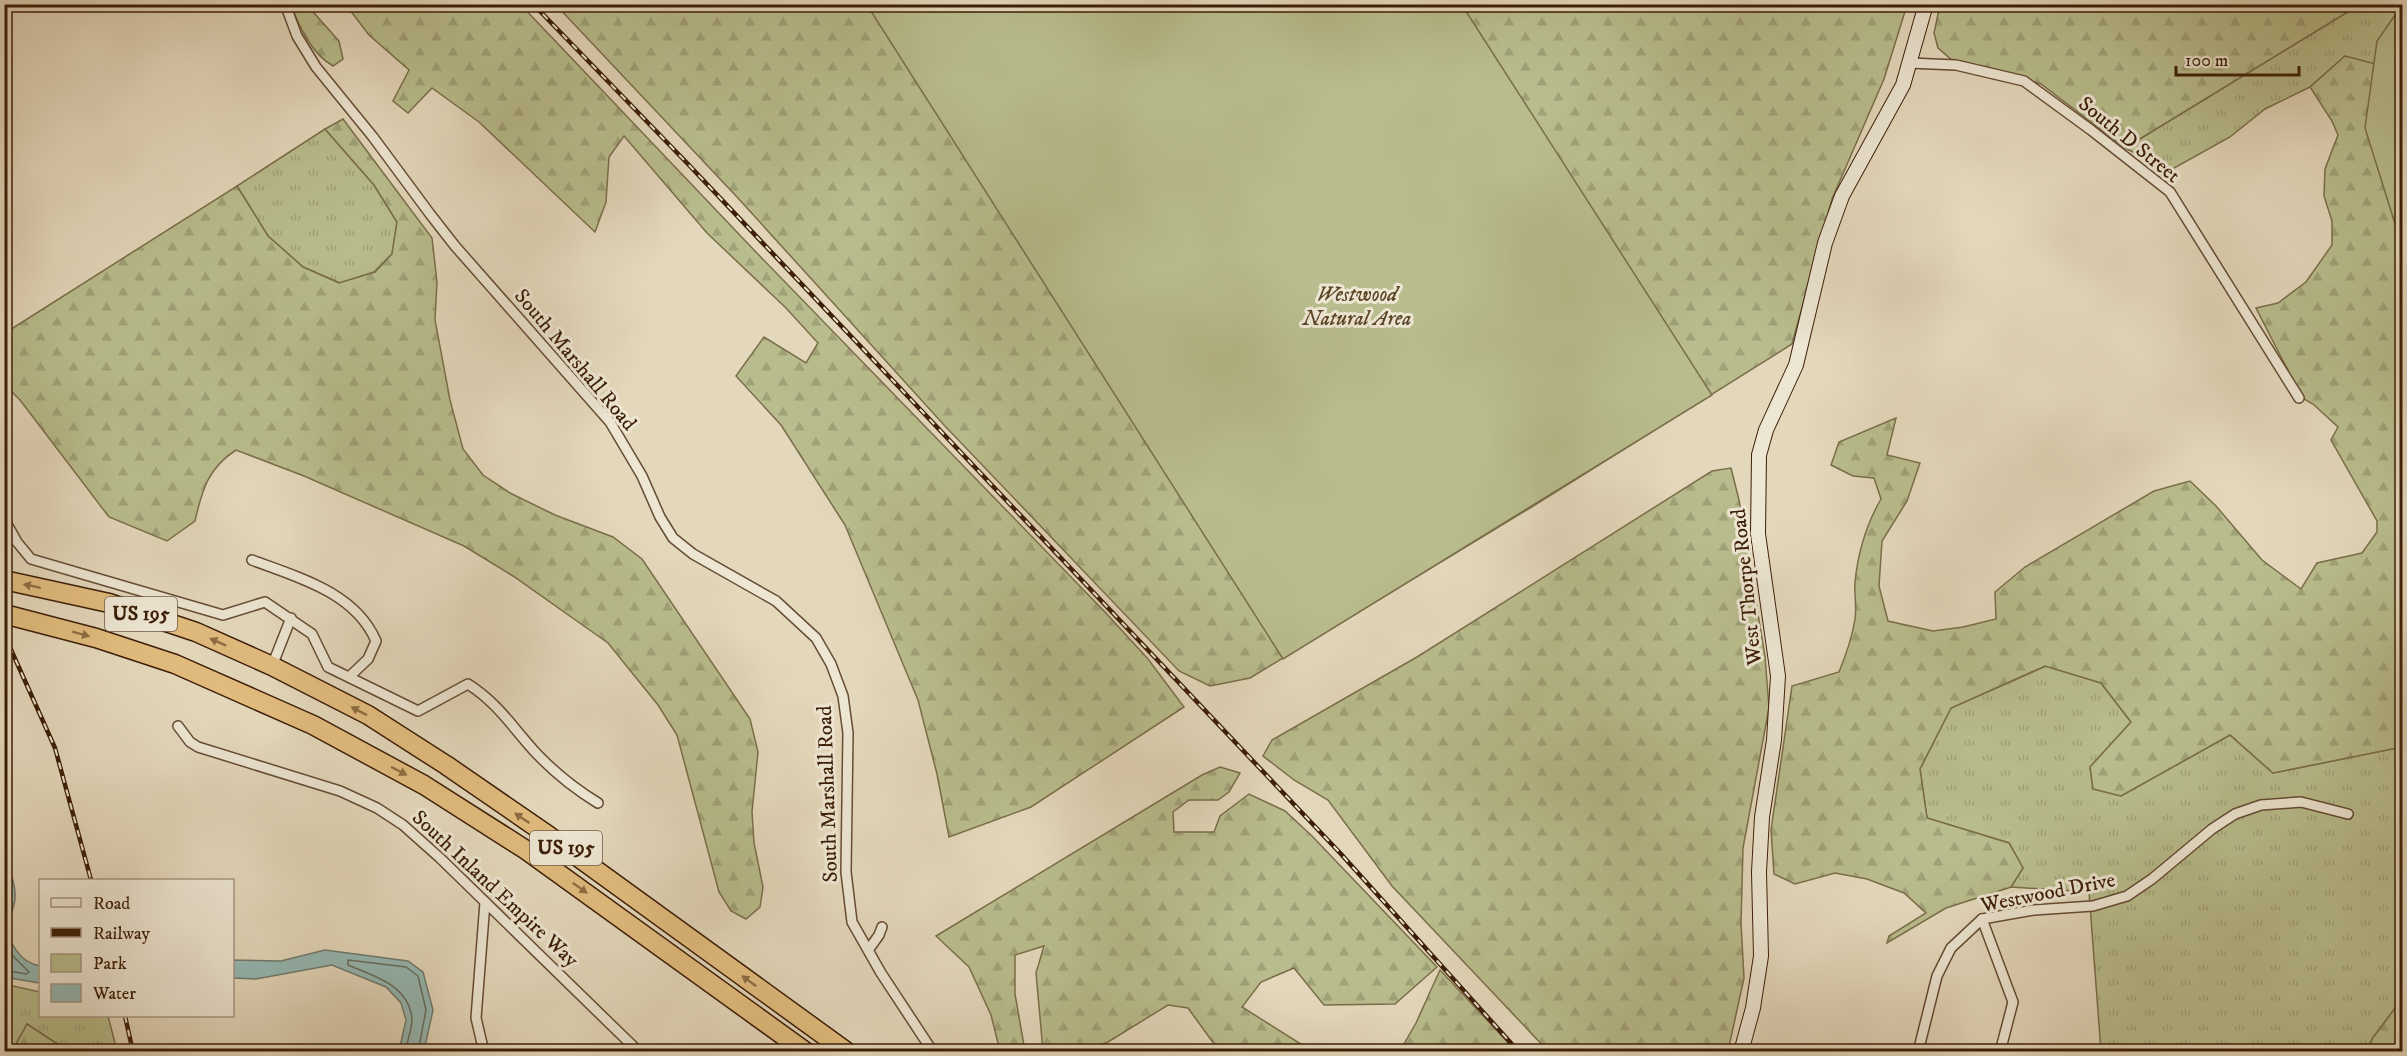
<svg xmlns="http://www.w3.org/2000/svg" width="2407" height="1056" viewBox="0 0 2407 1056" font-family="'IM FELL DW Pica',serif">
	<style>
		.grass { fill: url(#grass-tufts); stroke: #7a6e4a; stroke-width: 1.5 }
		.forest { fill: url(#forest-firs); stroke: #7a6e4a; stroke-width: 1.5 }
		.park { fill: #b9bd8d; stroke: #7a6e4a; stroke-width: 1.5 }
		.water { fill: #95b9b4; stroke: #717b6f; stroke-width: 1.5 }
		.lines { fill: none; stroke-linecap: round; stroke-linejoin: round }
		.shore { stroke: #686c5e; stroke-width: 1.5 }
		.street-casing { stroke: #664c34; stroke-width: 12 }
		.secondary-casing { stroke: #3c1e07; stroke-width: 16 }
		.highway-casing { stroke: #3c1e07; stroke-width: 21 }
		.street { stroke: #ede6d3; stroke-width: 9 }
		.secondary { stroke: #ede6d3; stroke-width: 14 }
		.highway { stroke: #e2bc7e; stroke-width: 18 }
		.rail-casing { stroke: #3c1e07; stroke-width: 4.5 }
		.rail { stroke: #ede6d3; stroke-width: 2; stroke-dasharray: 7; stroke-linecap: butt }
		.oneway { fill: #8f6d42 }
		.labels { text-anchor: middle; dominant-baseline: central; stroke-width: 6; stroke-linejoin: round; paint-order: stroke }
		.shield { fill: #ede6d3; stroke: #715a44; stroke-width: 1.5 }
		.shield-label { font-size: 20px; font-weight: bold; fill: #3c1e07 }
		.street-label { font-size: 21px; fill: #3c1e07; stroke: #ede6d3 }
		.park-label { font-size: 21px; font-style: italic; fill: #5b4628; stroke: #ede6d3 }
	</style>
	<defs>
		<pattern id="grass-tufts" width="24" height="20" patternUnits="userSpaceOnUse" patternTransform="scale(1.5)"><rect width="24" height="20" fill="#b9bd8d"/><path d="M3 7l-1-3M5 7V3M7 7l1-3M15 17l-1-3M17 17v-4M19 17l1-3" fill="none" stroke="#a0a278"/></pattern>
		<pattern id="forest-firs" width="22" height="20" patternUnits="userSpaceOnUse" patternTransform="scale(1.5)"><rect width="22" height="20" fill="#b9bd8d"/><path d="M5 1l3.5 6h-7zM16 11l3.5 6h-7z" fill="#a0a278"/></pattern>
	</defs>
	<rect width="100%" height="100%" fill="#e4d8bc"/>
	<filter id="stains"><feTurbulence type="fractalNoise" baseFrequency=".00333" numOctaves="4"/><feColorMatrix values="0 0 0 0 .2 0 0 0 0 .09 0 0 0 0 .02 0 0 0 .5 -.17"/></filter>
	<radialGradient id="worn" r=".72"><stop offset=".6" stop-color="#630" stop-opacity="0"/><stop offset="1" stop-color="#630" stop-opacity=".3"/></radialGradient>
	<g class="grass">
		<polygon points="2359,5 2402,5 2402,80 2345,56 2310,87 2265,109 2230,137 2169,171 2125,148"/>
		<polygon points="325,129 374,185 397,222 392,254 374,272 340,283 303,267 268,236 237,186"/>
		<polygon points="2046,666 2101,683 2131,722 2090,767 2093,789 2121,796 2230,735 2273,773 2402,747 2402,999 2372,1039 2368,1051 2101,1051 2089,892 2011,887 2023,868 2009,843 1927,818 1920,769 1951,708"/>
		<polygon points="4,984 40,992 40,1016 108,1016 117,1051 68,1051 27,1024 15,1046 5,1049"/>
	</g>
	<g class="forest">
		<path d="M291 5H307L339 41 343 59 333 66C311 53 300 28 291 5Z"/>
		<polygon points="346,5 521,5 754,250 1104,611 1148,659 1184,707 1031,807 949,837 937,774 918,700 845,525 781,425 736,376 764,337 806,363 818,343 786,308 707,233 624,136 609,157 606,202 595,232 479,122 432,88 408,113 393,101 409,70 369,35"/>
		<polygon points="556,5 1907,5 1884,79 1832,199 1792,344 1530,508 1250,678 1210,686 1179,671 944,425 737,197"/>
		<polygon points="1940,5 2359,5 2125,148 2041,84 1952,60 1938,48 1934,33"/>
		<path d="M2345 56 2387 67 2402 80V747L2273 773 2230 735 2121 796 2093 789 2090 767 2131 722 2101 683 2045 666 1951 708 1920 769 1927 818 2009 843 2023 868 2011 887 1946 908 1887 943 1889 936 1926 913 1904 893 1867 879 1835 873 1795 884 1774 874 1771 830 1792 686 1839 672C1846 655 1852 638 1855 619 1857 607 1854 594 1855 582 1858 552 1866 525 1881 499L1874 478 1853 476 1831 465 1839 442 1896 418 1887 455 1920 463 1907 501 1882 541 1879 586 1888 621 1933 631 1963 627 1996 619 1995 592 2025 567 2154 491 2190 481 2216 506 2262 560 2301 589 2317 563 2362 553 2377 532V521L2331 440 2338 427 2313 404 2302 398 2256 308 2278 303 2306 282 2332 245V221L2324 196 2325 169 2338 135 2332 121 2310 87Z"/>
		<path d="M343 119 432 238 437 282 435 320 450 400 463 449 483 475 510 493 555 515 613 537 642 559 750 719 758 752 752 812 754 843 763 887 760 907 746 919 731 911 719 892 677 735 658 705 608 643 513 576 464 546 304 476 236 450C208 468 202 490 195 521L167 541 109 517 20 400 5 385V333L237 186 268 236 303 267 339 283 375 272 392 254 397 222 374 185 325 129Z"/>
		<polygon points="1731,468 1739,500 1765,656 1769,708 1743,848 1741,923 1744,978 1728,1051 1548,1051 1392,886 1328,800 1294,780 1263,756 1272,740 1417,657 1712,471"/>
		<polygon points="1220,767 1240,773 1229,792 1218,800 1189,800 1173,812 1174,832 1214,832 1220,816 1249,794 1285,811 1312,836 1437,967 1395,1004 1324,1005 1294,968 1261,982 1242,1007 1307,1048 1307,1051 1216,1051 1217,1048 1188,1008 1168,1005 1108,1042 1083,1051 1043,1051 1036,973 1044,946 1015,955 1015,994 1025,1051 1000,1051 991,1015 969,967 936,936 1202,775"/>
		<polygon points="1440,970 1516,1051 1400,1051 1416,1023"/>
		<polygon points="2402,999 2402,1051 2368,1051 2372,1039"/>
		<polygon points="27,1024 68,1051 5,1051 5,1049 15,1046"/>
	</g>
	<g class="park">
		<polygon points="867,5 1462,5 1712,395 1283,659"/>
		<polygon points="2402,5 2402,246 2365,128 2377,41"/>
	</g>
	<g class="water">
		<path d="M4 858C10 870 16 884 15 898 15 906 10 914 9 921 5 941 21 963 40 966V983L10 978 5 974Z"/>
		<polygon points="325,950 408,961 423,972 433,1010 424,1051 399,1051 406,1020 401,1003 386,987 332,965 256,979 233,978 233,960 281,961"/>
	</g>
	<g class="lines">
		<g class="shore">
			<polyline points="4,936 9,952 29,972 26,974 4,970"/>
			<path d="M405 1052C407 1042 412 1029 412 1019 409 985 374 976 348 965V960L406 967 418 976 426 1010 418 1052"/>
		</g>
		<g class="street-casing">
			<g id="street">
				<polyline points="285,4 297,36 316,67 373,137 430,214 455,246 610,422 642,476 660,517 673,538 693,554 776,601 816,638 831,664 843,696 848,733 846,872 852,922 881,973 933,1052"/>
				<polyline points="1909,63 1956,65 2024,81 2091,130 2170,192 2299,398"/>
				<path d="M4 519 17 542 31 559 223 615 265 602 312 634 328 667 418 711 468 684C499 704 512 727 536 753 555 773 575 789 598 803"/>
				<path d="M252 560C297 577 355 592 376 641L368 659 349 677"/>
				<polyline points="272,666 291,618"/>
				<polyline points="178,726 190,742 198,747 340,791 377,808 403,825 440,858 639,1052"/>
				<polyline points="1982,919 2013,1002 2000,1052"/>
				<polyline points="869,949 879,935 882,927"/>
				<polyline points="484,1052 476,1018 485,902"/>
				<polyline points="1918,1052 1937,976 1951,948 1982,919 2034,910 2093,906 2127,896 2152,879 2212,829 2235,814 2261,805 2301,802 2348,814"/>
			</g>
		</g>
		<g class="secondary-casing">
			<polyline id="secondary" points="1741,1052 1753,1008 1761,956 1759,872 1762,817 1774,740 1778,676 1758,534 1759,455 1766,430 1796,365 1825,243 1842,196 1903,85 1926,4"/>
		</g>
		<g class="highway-casing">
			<g id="highway">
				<polyline points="4,580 109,603 196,632 272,666 368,715 446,765 549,836 847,1052"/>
				<polyline points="4,614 96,638 175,664 313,725 424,785 526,850 806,1052"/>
			</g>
		</g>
		<use href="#street" class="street"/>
		<use href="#secondary" class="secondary"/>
		<use href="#highway" class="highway"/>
		<g class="rail-casing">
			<g id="rail">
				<polyline points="533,4 687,163 1341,854 1519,1052"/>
				<polyline points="4,634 55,748 91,880"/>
				<polyline points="125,1016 133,1052"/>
			</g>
		</g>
		<use href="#rail" class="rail"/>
	</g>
	<defs><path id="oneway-solid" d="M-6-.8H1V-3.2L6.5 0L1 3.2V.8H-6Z" transform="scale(1.5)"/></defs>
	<g class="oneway">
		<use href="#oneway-solid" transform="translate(32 586) rotate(-168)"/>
		<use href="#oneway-solid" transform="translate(81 634) rotate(15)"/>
		<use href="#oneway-solid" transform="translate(218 642) rotate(-156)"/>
		<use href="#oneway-solid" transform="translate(359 711) rotate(-153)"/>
		<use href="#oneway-solid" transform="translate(399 771) rotate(28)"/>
		<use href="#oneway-solid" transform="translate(522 818) rotate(-146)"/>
		<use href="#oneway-solid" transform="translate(580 888) rotate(36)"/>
		<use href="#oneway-solid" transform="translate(749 981) rotate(-144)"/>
	</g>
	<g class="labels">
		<g class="shield">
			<rect x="105" y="597" width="72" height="34" rx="4.5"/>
			<rect x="530" y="831" width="72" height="34" rx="4.5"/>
		</g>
		<g class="shield-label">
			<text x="141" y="614">US 195</text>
			<text x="566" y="848">US 195</text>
		</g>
		<g class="street-label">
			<text transform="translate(2129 140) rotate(39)">South D Street</text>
			<text transform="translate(575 360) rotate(50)">South Marshall Road</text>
			<text transform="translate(1747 587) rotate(-96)">West Thorpe Road</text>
			<text transform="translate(828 794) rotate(-92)">South Marshall Road</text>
			<text transform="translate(495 889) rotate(43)">South Inland Empire Way</text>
			<text transform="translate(2048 893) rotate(-11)">Westwood Drive</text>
		</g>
		<g class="park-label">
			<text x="1357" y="295">Westwood<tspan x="1357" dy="24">Natural Area</tspan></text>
		</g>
	</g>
	<rect width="2407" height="1056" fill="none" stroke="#e4d8bc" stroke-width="24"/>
	<rect x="6" y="6" width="2395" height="1044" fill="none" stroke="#3c1e07" stroke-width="3"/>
	<rect x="12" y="12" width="2383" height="1032" fill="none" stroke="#3c1e07" stroke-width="1.5"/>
	<rect x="39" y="879" width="195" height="138" fill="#ede6d3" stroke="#a69681" stroke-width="1.5"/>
	<rect x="51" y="898" width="30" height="9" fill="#ede6d3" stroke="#a69681" stroke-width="1.5"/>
	<text x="93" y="909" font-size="18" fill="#3c1e07">Road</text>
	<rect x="51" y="928" width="30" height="9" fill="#3c1e07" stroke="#a69681" stroke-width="1.5"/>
	<text x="93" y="939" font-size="18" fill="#3c1e07">Railway</text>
	<rect x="51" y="954" width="30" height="18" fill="#b9bd8d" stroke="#a69681" stroke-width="1.5"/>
	<text x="93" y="969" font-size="18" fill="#3c1e07">Park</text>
	<rect x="51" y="984" width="30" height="18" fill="#95b9b4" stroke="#a69681" stroke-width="1.5"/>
	<text x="93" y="999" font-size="18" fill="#3c1e07">Water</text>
	<path d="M2176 66v9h123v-9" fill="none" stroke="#3c1e07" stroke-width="3"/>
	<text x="2185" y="66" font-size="18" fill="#3c1e07" stroke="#ede6d3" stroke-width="4.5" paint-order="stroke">100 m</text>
	<rect width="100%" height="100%" filter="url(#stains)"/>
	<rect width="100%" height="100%" fill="url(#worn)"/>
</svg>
